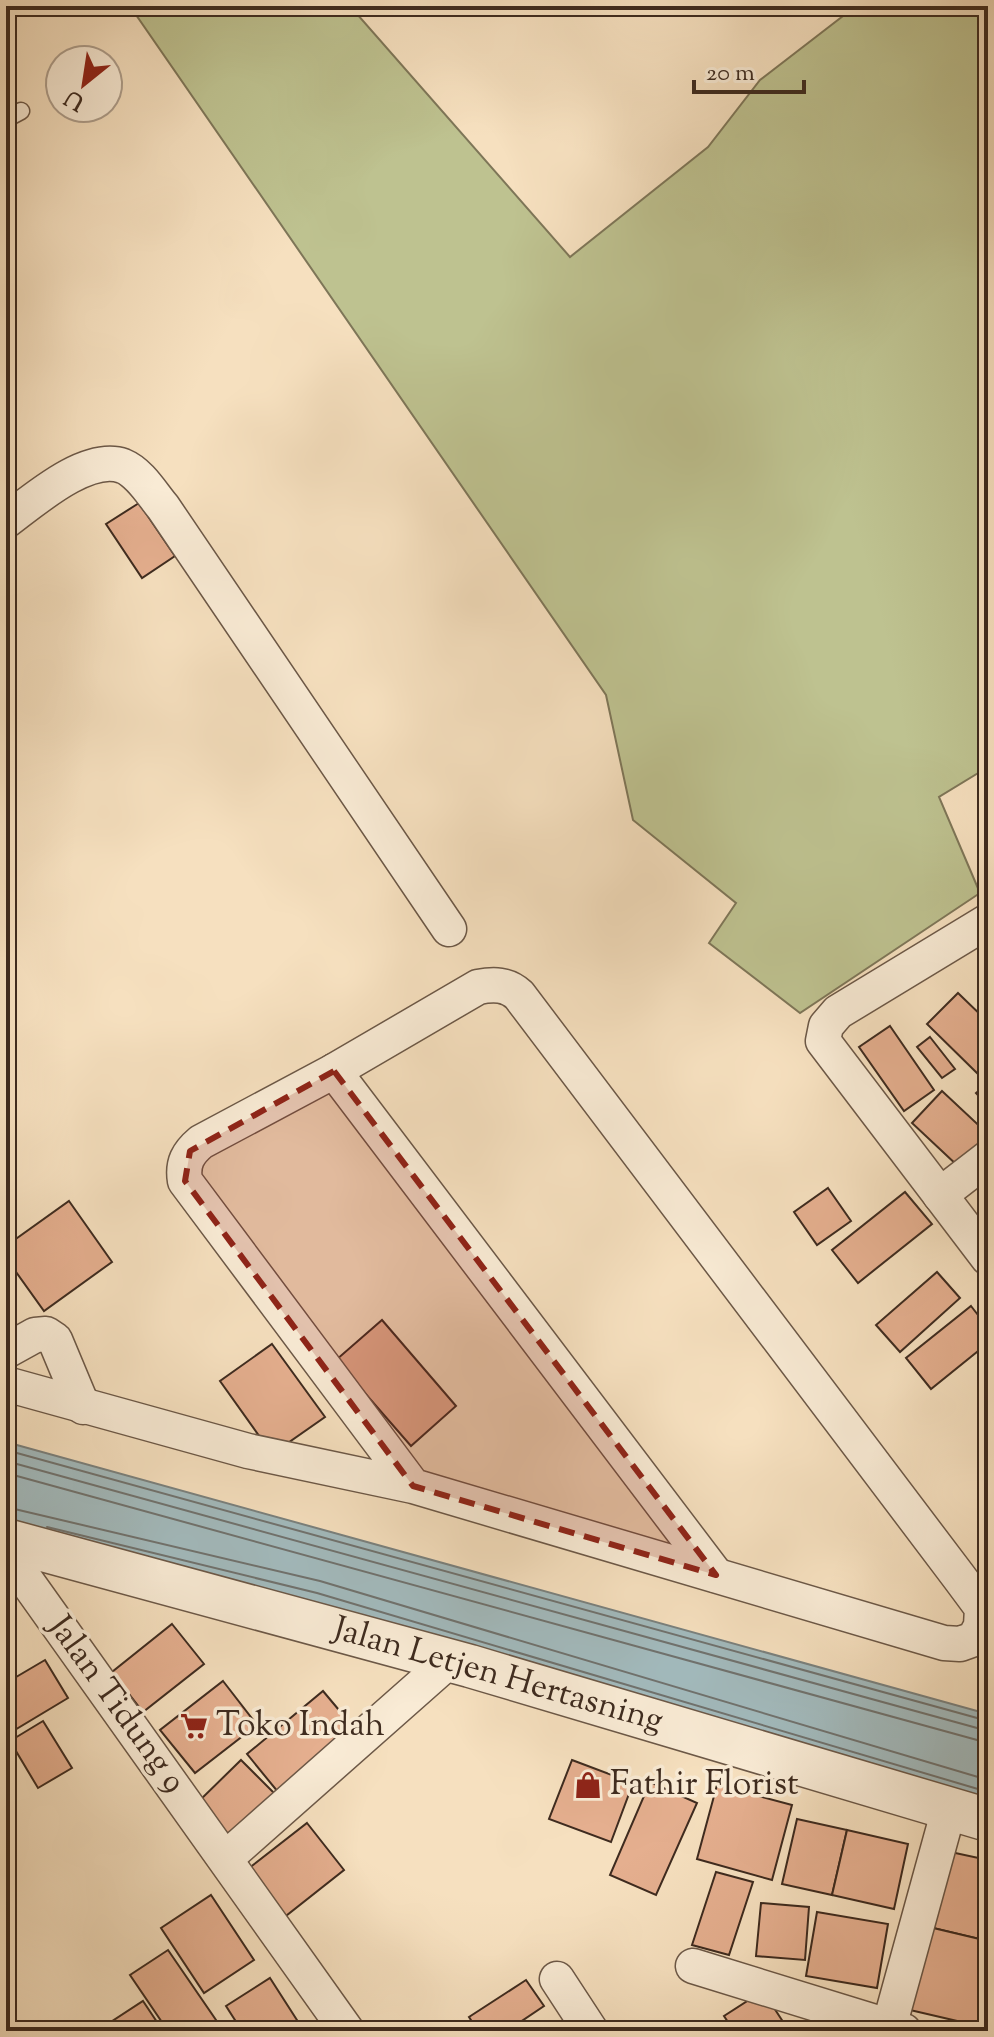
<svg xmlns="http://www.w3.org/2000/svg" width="994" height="2037" viewBox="0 0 994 2037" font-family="'Sorts Mill Goudy',serif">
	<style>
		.green { fill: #bec290; stroke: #7e7658; stroke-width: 2 }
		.water { fill: #a2babd; stroke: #7a817e; stroke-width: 2 }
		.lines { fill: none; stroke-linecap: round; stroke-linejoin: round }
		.shore { stroke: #70726e; stroke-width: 2 }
		.building { fill: #e5af8f; stroke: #3e2b1f; stroke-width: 2 }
		.service-casing { stroke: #6c5847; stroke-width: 19 }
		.minor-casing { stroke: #6c5847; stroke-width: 37 }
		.tertiary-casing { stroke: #6c5847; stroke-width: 45 }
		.service { stroke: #f9ebd5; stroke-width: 16 }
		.minor { stroke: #f9ebd5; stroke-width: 34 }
		.tertiary { stroke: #f9ebd5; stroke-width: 42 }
		.marked { fill: #8f2418; fill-opacity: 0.2; stroke: #8f2418; stroke-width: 6; stroke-dasharray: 16 10; stroke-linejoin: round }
		.labels { text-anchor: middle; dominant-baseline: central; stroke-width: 7; stroke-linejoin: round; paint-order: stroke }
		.street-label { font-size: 34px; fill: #3e2b1f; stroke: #f9ebd5 }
		.poi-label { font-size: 34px; fill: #3e2b1f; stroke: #f9ebd5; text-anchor: start }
	</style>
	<rect width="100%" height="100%" fill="#f6e0bf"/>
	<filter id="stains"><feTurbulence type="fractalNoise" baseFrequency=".0025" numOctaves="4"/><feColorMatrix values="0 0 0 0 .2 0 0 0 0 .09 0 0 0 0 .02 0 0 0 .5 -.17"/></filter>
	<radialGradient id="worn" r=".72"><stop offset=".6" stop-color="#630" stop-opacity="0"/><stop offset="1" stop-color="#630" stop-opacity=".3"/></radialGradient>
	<polygon class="green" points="137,6 350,6 570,257 708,147 760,80 856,6 988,6 988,767 939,797 980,893 800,1013 709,943 736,903 633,820 606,695 132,9"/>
	<polygon class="water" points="6,1442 988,1714 988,1811 6,1536"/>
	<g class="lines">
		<g class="shore">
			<polyline points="6,1450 988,1721"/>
			<polyline points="6,1461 988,1731"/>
			<polyline points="6,1473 988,1743"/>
			<polyline points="6,1507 320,1581 988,1780"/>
			<polyline points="47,1527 317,1593 988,1792"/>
		</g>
	</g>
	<g class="building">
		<polygon points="139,503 175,556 142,578 106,524"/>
		<polygon points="958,993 988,1022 988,1065 979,1075 927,1024"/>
		<polygon points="890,1026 934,1090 904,1111 859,1047"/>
		<polygon points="930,1037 955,1069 942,1078 917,1047"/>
		<polygon points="988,1083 988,1106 976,1093"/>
		<polygon points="942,1091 988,1134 959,1167 912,1123"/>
		<polygon points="828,1188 851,1221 817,1245 794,1212"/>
		<polygon points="905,1192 932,1224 858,1283 832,1250"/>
		<polygon points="69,1201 112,1262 44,1311 6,1258 6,1246"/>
		<polygon points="937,1272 960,1298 900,1352 876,1325"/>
		<polygon points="971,1306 988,1328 988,1343 931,1389 906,1358"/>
		<polygon points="382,1320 456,1406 411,1446 336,1360"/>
		<polygon points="272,1344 325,1417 272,1454 220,1381"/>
		<polygon points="172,1624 204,1664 143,1712 112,1672"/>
		<polygon points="45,1660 68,1698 8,1734 6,1683"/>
		<polygon points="223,1681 257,1725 195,1773 160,1730"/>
		<polygon points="323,1691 354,1728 278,1792 247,1754"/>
		<polygon points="43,1721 72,1768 38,1788 10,1741"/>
		<polygon points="241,1760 275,1794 230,1838 196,1804"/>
		<polygon points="572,1760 633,1783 611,1842 549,1819"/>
		<polygon points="650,1782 697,1803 656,1895 610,1875"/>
		<polygon points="717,1785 792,1805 772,1880 697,1859"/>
		<polygon points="797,1819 847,1830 832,1895 782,1884"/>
		<polygon points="307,1823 344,1870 282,1919 244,1872"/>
		<polygon points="847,1830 908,1844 894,1909 832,1895"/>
		<polygon points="946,1851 988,1860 988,1941 929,1927"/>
		<polygon points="716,1872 753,1882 729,1955 692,1945"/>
		<polygon points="211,1895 254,1960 204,1993 161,1928"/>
		<polygon points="761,1903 809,1907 805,1960 756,1956"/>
		<polygon points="817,1912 888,1924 877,1988 806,1976"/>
		<polygon points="929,1927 988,1941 988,2005 983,2027 910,2010"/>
		<polygon points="168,1950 216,2020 200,2031 168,2031 130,1975"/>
		<polygon points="270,1978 304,2031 242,2031 226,2006"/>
		<polygon points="526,1980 544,2006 507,2031 478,2031 469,2017"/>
		<polygon points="763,1991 789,2031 734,2031 724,2016"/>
		<polygon points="143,2001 163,2031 97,2031"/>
	</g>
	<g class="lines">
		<g class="service-casing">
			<polyline id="service" points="6,119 21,111"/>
		</g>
		<g class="minor-casing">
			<g id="minor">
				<path d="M6 521C33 501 87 453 123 466 140 473 152 494 163 507L449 929"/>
				<polyline points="988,921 838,1012 826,1026 823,1041 988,1258"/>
				<polyline points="334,1071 716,1575"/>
				<polyline points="940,1195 988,1158"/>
				<polyline points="6,1351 35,1335 46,1334 55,1340 83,1407"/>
				<path d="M6 1384 248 1451 413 1486 944 1643 960 1644 974 1639 981 1626 982 1608 959 1577 519 995C507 984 494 984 478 987L334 1071 201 1142C188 1153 182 1163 185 1181L413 1486"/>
				<polyline points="6,1552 347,2031"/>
				<polyline points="226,1858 450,1660"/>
				<polyline points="693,1966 904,2031"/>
				<polyline points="557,1979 591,2031"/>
				<polyline points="889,2027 949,1809"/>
			</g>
		</g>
		<g class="tertiary-casing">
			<polyline id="tertiary" points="6,1540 470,1666 988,1820"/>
		</g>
		<use href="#service" class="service"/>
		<use href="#minor" class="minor"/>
		<use href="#tertiary" class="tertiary"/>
	</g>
	<path class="marked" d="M334 1071 716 1575 413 1486 185 1181 190 1151Z"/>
	<defs>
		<g id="supermarket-bare" transform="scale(2.16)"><path d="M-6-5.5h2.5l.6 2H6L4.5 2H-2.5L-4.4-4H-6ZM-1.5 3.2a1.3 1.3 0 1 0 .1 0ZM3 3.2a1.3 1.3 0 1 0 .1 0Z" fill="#8f2418" stroke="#f9ebd5" stroke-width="2.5" paint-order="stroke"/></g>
		<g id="shop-bare" transform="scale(2.16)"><path d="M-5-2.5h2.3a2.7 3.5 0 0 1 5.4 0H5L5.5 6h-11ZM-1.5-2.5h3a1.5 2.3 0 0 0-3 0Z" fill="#8f2418" stroke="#f9ebd5" stroke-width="2.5" paint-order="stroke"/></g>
	</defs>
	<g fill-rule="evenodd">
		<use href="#supermarket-bare" x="194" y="1726"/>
		<use href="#shop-bare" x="588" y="1785"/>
	</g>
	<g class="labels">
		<g class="street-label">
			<text transform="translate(498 1676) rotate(16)">Jalan Letjen Hertasning</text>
			<text transform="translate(116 1705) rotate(54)">Jalan Tidung 9</text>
		</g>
		<g class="poi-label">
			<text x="216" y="1726">Toko Indah</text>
			<text x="610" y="1785">Fathir Florist</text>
		</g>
	</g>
	<rect width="994" height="2037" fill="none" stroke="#f6e0bf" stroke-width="32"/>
	<rect x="8" y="8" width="978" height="2021" fill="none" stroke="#3e2b1f" stroke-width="4"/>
	<rect x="16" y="16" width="962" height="2005" fill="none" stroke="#3e2b1f" stroke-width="2"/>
	<g transform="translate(84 84) rotate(210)"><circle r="38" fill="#f9ebd5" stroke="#ae9e8c" stroke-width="2"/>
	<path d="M0-6L14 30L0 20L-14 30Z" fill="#8f2418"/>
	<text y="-12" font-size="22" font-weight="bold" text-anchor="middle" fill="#3e2b1f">U</text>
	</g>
	<path d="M694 80v12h110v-12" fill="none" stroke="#3e2b1f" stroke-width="4"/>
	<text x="706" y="80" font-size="24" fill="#3e2b1f" stroke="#f9ebd5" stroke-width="6" paint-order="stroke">20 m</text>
	<rect width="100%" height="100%" filter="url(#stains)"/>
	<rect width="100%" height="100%" fill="url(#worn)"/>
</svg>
